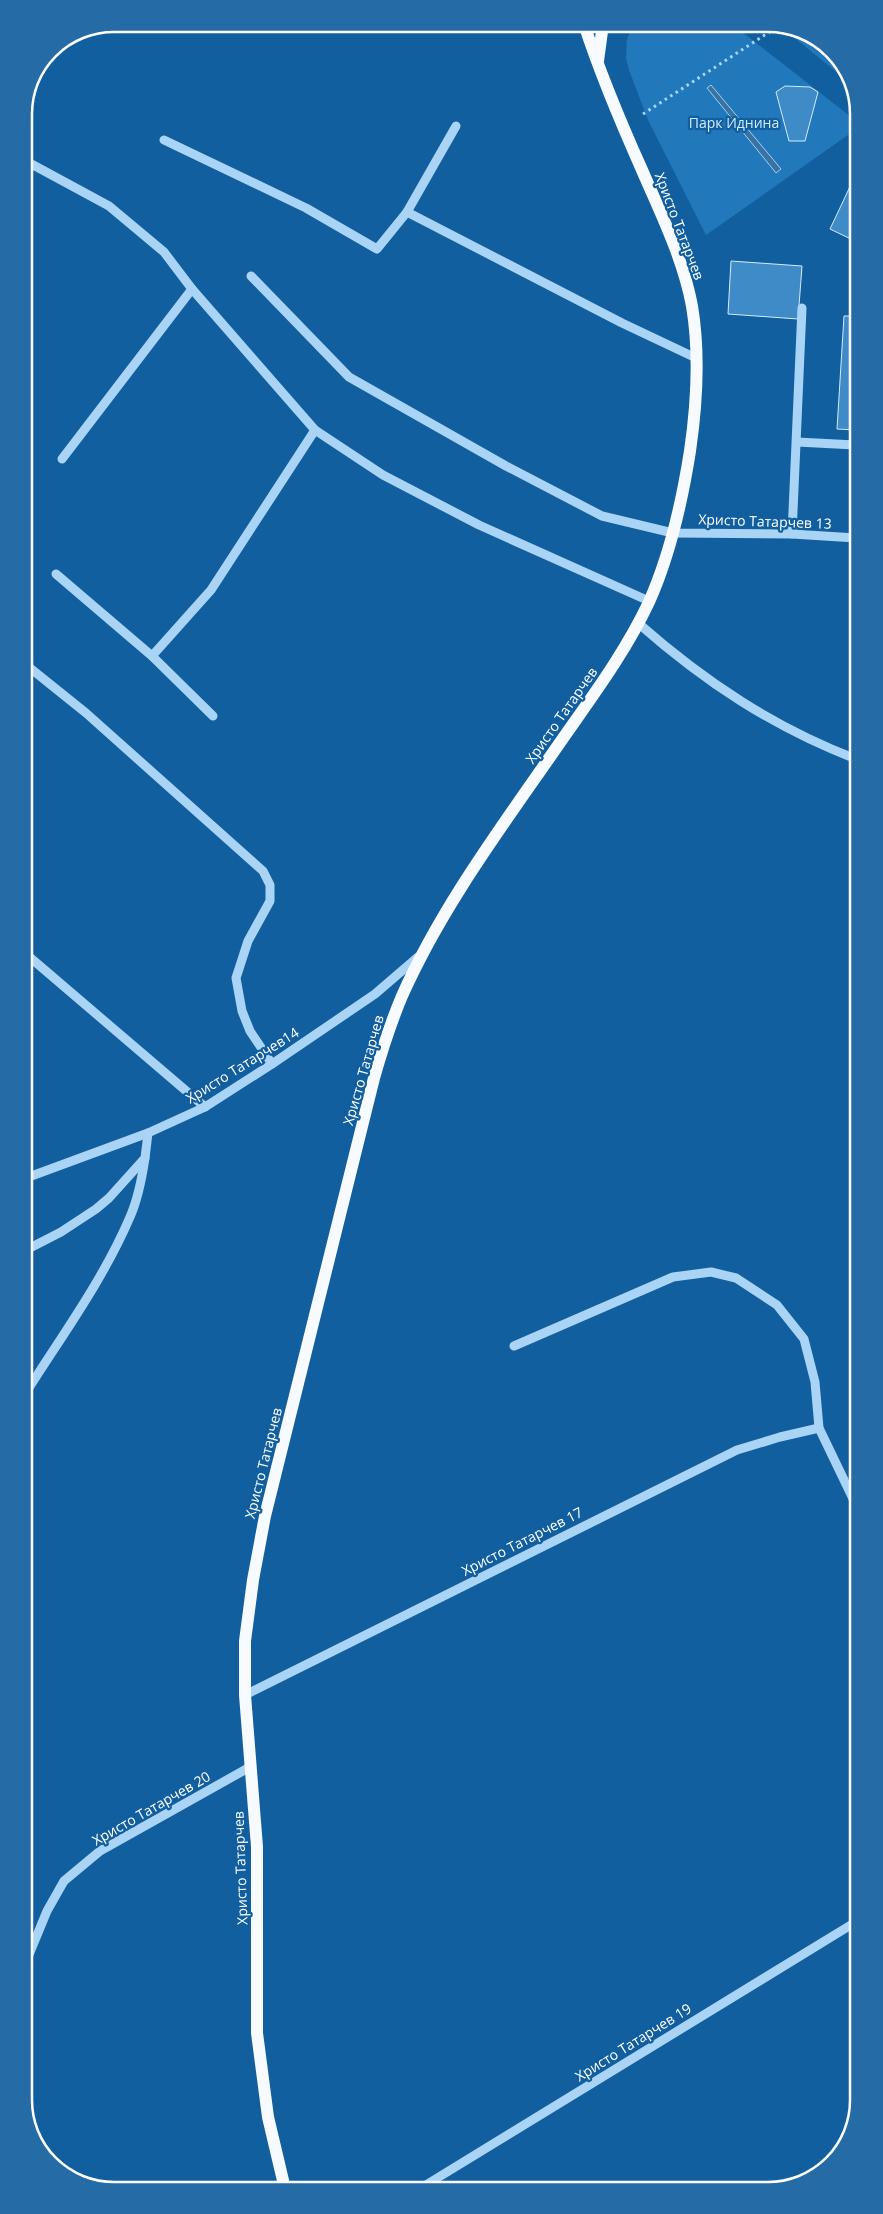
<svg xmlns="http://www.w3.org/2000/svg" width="883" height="2214" viewBox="0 0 883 2214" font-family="'Open Sans',sans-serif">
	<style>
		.green { fill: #2179bc }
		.water { fill: #3b729f; stroke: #9cd1f8 }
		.building { fill: #3f8bc7; stroke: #d2ebfe }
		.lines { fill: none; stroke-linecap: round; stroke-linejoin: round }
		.path { stroke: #aad4f5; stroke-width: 3; stroke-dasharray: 2.5 4; stroke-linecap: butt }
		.minor { stroke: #aad4f5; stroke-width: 9 }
		.major { stroke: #f7fbff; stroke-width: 12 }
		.labels { text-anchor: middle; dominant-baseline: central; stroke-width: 4.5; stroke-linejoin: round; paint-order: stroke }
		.park-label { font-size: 14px; fill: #d2ebfe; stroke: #125f9f }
		.street-label { font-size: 14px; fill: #fff; stroke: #125f9f }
		.rim { fill: none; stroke: #fff; stroke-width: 2.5 }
	</style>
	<rect width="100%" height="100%" fill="#125f9f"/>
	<g class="green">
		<polygon points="634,24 732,24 855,120 855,130 706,235 648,120 629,70 626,58 627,39"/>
		<polygon points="780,26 804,35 839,63 855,87"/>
	</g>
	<polygon class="water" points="711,85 781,169 776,173 707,88"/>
	<g class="building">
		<polygon points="785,86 810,87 818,92 805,141 789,141 776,92"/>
		<polygon points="855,176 855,241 830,229"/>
		<polygon points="731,261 802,266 798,319 728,314"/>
		<polygon points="844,316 855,316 855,430 837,429"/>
	</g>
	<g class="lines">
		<polyline class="path" points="643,114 774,29"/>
		<g class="minor">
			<polyline points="164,140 306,208 377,249 407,212 456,126"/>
			<polyline points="24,160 109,206 164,252 192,289 315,430 383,475 479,525 649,601"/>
			<polyline points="407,212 622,323 696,358"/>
			<polyline points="251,276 349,377 506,466 602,516 673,533 792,534 856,538"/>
			<polyline points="797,442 855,445"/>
			<polyline points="62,459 192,289"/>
			<polyline points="792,534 802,308"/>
			<polyline points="56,574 152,656 213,716"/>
			<path d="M638 623C705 682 773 727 856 759"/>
			<polyline points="152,656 211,590 315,430"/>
			<polyline points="25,664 86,713 263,871 270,885 270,901 248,941 236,978 242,1011 250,1031 272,1064"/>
			<polyline points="26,954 205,1107"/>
			<polyline points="26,1178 148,1133 205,1107 272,1064 375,994 418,957"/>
			<polyline points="26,1250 61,1232 96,1209 109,1198 145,1158 148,1133"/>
			<polyline points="514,1346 673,1277 711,1272 736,1278 777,1305 804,1339 815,1382 819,1428 858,1509"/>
			<path d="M27 1391C63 1334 103 1280 130 1217 138 1199 142 1178 145 1158"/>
			<polyline points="245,1695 737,1450 780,1437 819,1428"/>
			<polyline points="28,1957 47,1911 64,1881 100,1851 250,1767"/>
			<polyline points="421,2188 859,1920"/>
		</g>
		<g class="major">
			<polyline points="598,61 603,24"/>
			<path d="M285 2189 268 2117 257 2033V1847L245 1695V1641L253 1580 265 1516 374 1078C382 1050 391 1022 402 996 442 906 503 825 559 744 591 698 625 653 649 602 670 555 682 502 690 451 697 403 700 354 692 306 683 258 661 214 642 170 621 123 600 73 584 24"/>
		</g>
	</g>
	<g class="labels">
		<g class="park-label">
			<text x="734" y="122">Парк Иднина</text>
		</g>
		<g class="street-label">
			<text transform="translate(680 226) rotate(69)">Христо Татарчев</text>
			<text transform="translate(765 521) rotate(2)">Христо Татарчев 13</text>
			<text transform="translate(561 715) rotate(-55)">Христо Татарчев</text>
			<text transform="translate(242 1065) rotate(-32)">Христо Татарчев14</text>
			<text transform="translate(363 1070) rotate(-74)">Христо Татарчев</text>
			<text transform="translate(263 1463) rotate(-76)">Христо Татарчев</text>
			<text transform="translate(522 1541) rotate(-27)">Христо Татарчев 17</text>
			<text transform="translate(151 1808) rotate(-30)">Христо Татарчев 20</text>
			<text transform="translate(240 1868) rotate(-92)">Христо Татарчев</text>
			<text transform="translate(633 2042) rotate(-32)">Христо Татарчев 19</text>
		</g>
	</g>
	<path d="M0 0H883V2214H0ZM114 32H768A82 82 0 0 1 850 114V2100A82 82 0 0 1 768 2182H114A82 82 0 0 1 32 2100V114A82 82 0 0 1 114 32Z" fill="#256ca7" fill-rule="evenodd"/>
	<path class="rim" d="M114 32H768A82 82 0 0 1 850 114V2100A82 82 0 0 1 768 2182H114A82 82 0 0 1 32 2100V114A82 82 0 0 1 114 32Z"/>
</svg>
